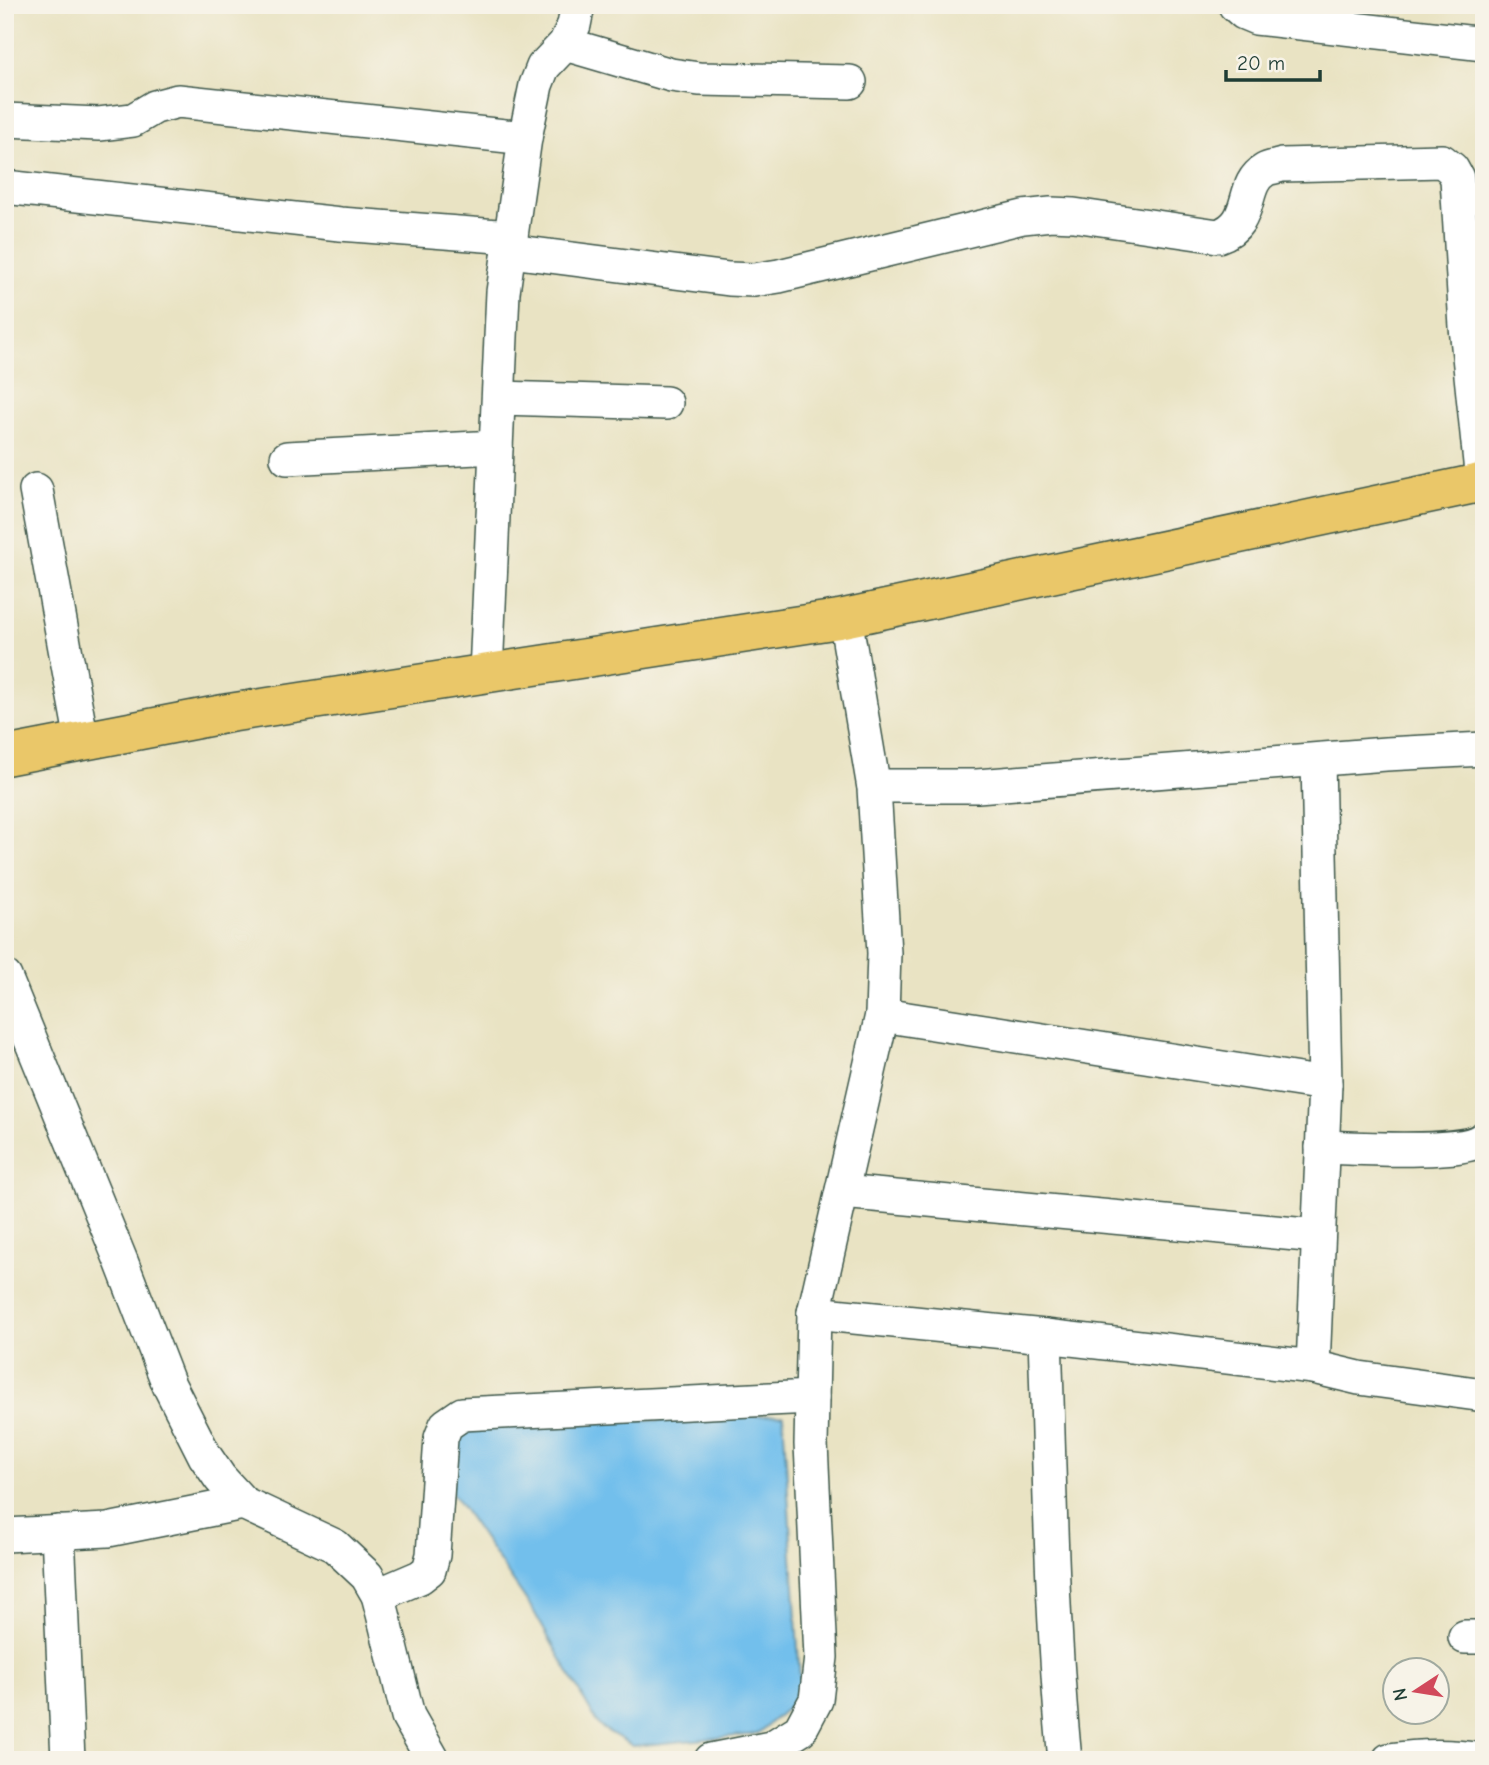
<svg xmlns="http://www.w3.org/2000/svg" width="1489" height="1765" viewBox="0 0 1489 1765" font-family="'Comic Neue',sans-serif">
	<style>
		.water { fill: #72bfec; stroke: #487e90; stroke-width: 2 }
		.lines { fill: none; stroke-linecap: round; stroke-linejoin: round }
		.street-casing { stroke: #3d5649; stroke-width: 36 }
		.primary-casing { stroke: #3d5649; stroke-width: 41 }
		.street { stroke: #fff; stroke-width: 33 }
		.primary { stroke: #eac769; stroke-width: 38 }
	</style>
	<rect width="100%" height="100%" fill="#f7f3e8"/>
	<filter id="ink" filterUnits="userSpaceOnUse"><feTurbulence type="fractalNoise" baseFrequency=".0143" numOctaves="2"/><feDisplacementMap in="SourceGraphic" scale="14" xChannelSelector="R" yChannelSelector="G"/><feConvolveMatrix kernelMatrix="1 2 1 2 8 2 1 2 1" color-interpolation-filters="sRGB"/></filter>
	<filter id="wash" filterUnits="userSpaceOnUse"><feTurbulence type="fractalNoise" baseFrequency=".00686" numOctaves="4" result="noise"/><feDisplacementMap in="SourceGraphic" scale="28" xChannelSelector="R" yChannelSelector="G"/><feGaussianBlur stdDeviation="1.57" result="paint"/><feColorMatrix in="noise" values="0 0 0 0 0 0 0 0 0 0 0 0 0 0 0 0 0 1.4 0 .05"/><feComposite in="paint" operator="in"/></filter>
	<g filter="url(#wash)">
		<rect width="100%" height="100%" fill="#e9e3c3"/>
		<polygon class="water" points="783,1415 801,1696 757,1734 633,1746 599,1726 533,1610 442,1478 457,1428"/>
	</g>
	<g filter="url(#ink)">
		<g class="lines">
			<g class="street-casing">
				<g id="street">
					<polyline points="1235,5 1244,13 1256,18 1484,44"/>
					<polyline points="565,44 671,75 699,79 850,82"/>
					<polyline points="5,120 99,124 133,120 155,107 178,101 525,138"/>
					<polyline points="5,187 340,224 511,237"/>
					<path d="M510 251 729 279 754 280 779 276 1023 217 1051 214 1074 215 1218 236C1256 223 1239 185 1265 170 1270 167 1277 167 1282 165L1442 161 1452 169 1457 178 1466 327 1482 482"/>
					<polyline points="499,398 666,403"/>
					<polyline points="287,458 496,447"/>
					<polyline points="36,490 82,741"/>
					<polyline points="486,673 503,292 525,138 536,85 543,67 565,44 574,25 578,5"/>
					<polyline points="874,786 977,786 1386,754 1484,749"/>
					<polyline points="5,977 121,1261 169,1385 205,1456 220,1478 243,1503 335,1546 367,1576 378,1595 383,1614 408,1716 433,1760"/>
					<polyline points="882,1015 1325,1084"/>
					<path d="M1322 1147C1352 1148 1466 1155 1484 1138"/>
					<polyline points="842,1192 1318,1236"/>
					<polyline points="814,1313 1045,1336 1313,1367 1359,1378 1484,1395"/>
					<path d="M1045 1336C1050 1478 1051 1619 1065 1760"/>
					<polyline points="1313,1367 1325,1084 1318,761"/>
					<polyline points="58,1532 68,1760"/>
					<polyline points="5,1535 108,1530 243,1503"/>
					<polyline points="378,1595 420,1577 429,1570 433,1555 441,1438 446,1425 462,1414 812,1397"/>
					<polyline points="1465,1637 1484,1637"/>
					<polyline points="711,1760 771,1748 800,1730 816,1700 821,1657 811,1444 814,1313 882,1015 884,953 874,788 845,617"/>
					<path d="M1389 1760C1422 1755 1451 1755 1484 1760"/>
				</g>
			</g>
			<g class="primary-casing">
				<polyline id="primary" points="5,756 229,713 839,619 1484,482"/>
			</g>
			<use href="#street" class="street"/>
			<use href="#primary" class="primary"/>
		</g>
	</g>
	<rect width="1489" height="1765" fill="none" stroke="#f7f3e8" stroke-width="28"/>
	<g transform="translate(1416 1691) rotate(258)"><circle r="33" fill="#f7f3e8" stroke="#a1aaa0" stroke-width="2"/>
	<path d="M0-5L12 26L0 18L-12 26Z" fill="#d1495b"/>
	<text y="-10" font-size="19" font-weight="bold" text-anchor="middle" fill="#1f3d34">N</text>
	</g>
	<path d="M1226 70v10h94v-10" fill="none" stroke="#1f3d34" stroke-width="3.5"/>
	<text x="1237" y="70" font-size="21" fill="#1f3d34" stroke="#f7f3e8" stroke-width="5" paint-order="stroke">20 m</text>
</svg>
